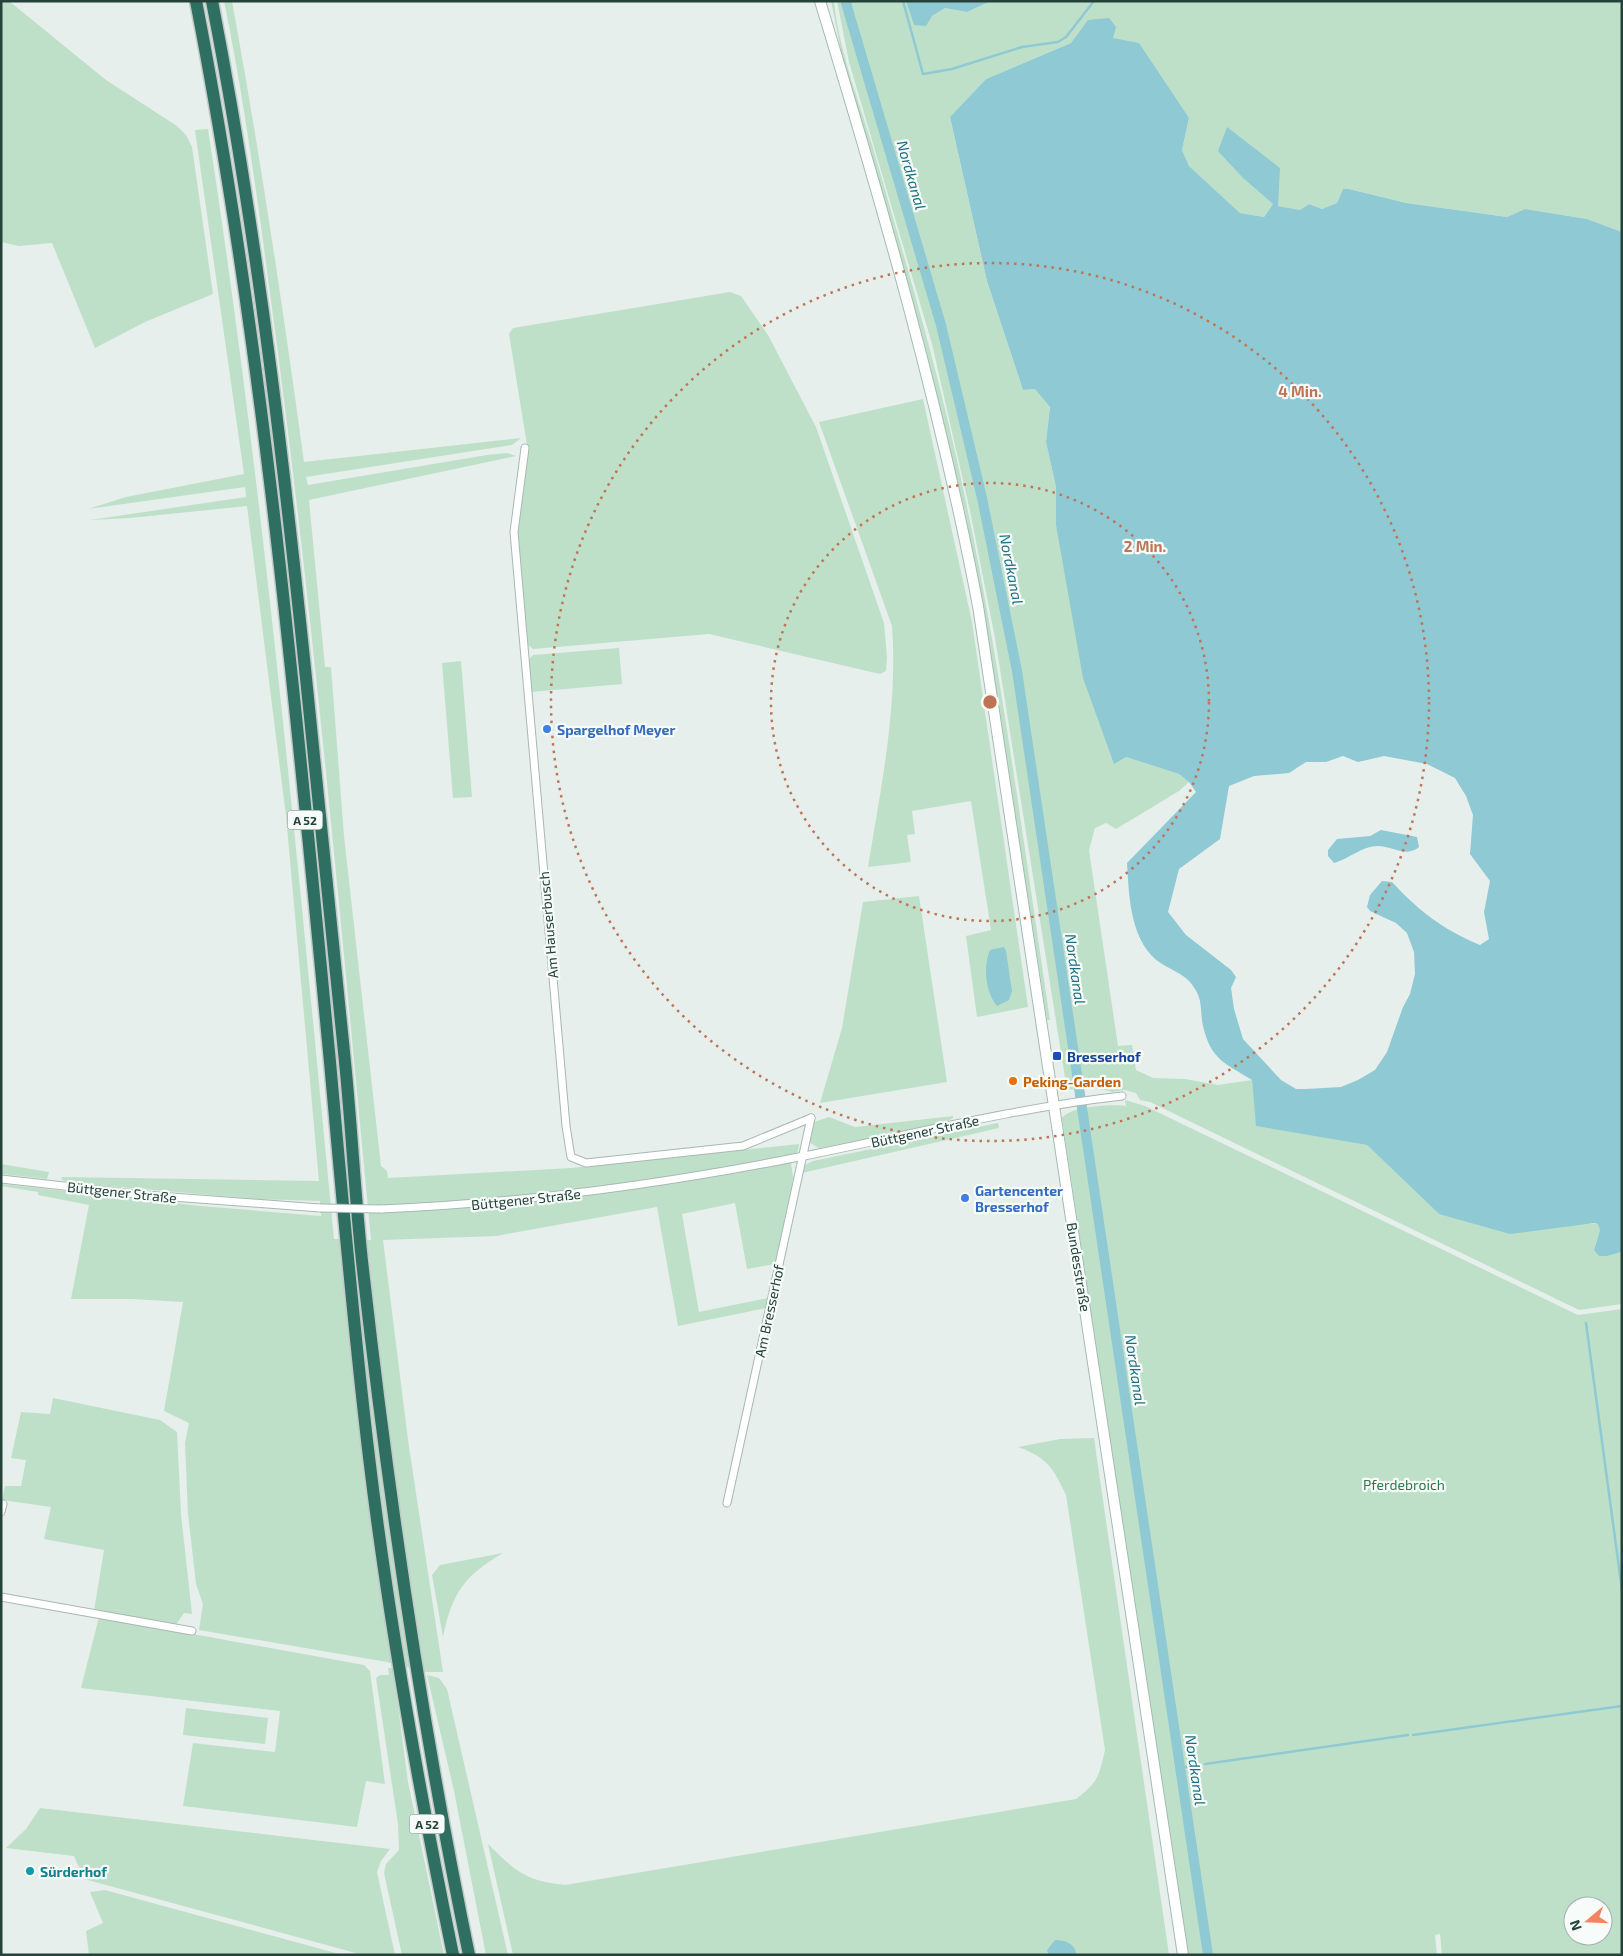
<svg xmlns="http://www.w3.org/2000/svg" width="1623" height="1956" viewBox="0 0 1623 1956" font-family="'Exo 2',sans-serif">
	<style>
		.green { fill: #bfe0c8; fill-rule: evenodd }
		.water { fill: #8ec9d4; fill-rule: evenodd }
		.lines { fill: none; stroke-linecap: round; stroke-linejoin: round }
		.stream { stroke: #8ec9d4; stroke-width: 2.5 }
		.canal { stroke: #8ec9d4; stroke-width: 10 }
		.minor-casing { stroke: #a8b8b2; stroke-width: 9 }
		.secondary-casing { stroke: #a4bbb3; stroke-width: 12 }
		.motorway-casing { stroke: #c2cac8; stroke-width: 15 }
		.minor { stroke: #fff; stroke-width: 7 }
		.secondary { stroke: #fff; stroke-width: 10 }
		.motorway { stroke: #2f6f62; stroke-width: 12 }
		.minor-bridge-casing { stroke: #a8b8b2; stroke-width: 9; stroke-linecap: butt }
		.minor-bridge { stroke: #fff; stroke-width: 7 }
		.ring { fill: none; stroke: #c07456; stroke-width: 2.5; stroke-dasharray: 2.5 5 }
		.shop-dot { fill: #3f7fe0; stroke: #f7fbf9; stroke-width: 2 }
		.transit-dot { fill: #1a4fb4; stroke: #f7fbf9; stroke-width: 2 }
		.food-dot { fill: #e8710a; stroke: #f7fbf9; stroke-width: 2 }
		.culture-dot { fill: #0f9aa8; stroke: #f7fbf9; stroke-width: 2 }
		.labels { text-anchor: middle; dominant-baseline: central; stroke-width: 4.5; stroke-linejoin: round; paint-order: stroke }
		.shield { fill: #f7fbf9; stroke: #637a73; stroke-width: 1 }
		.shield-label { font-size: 12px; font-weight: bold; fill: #24423a }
		.shop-label { font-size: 14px; font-weight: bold; fill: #366cbe; stroke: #f7fbf9; text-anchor: start }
		.street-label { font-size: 14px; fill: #24423a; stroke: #f7fbf9 }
		.transit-label { font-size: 14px; font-weight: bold; fill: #164399; stroke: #f7fbf9; text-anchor: start }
		.food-label { font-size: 14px; font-weight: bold; fill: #c56008; stroke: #f7fbf9; text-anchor: start }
		.park-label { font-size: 14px; fill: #2d7a4b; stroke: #f7fbf9 }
		.culture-label { font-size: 14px; font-weight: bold; fill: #0d838f; stroke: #f7fbf9; text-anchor: start }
		.water-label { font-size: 15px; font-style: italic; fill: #1c6f80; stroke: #f7fbf9 }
		.centre { fill: #c07456; stroke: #f7fbf9; stroke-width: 2.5 }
		.ring-label { font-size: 15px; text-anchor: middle; font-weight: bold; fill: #c07456; stroke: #f7fbf9; stroke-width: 4.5; stroke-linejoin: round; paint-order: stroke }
	</style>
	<rect width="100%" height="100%" fill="#e6efeb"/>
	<g class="green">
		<polygon points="1,1 9,1 106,80 177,126 186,135 192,147 213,294 145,322 95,348 52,243 19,246 1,242"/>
		<path d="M224 1H232C260 154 283 308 304 462L521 438 512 445 306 477 308 485 487 455 507 453 516 456 309 500 325 667H331L344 836 381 1166 387 1171 388 1178 571 1168 799 1144 798 1151 791 1163 793 1177 791 1192 775 1264 747 1269 735 1203 682 1214 699 1312 768 1298 766 1308 678 1326 657 1207 496 1236 383 1240 408 1440 443 1672H427L387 1662 199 1630 203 1604 196 1584 188 1514 185 1443 189 1423 164 1411 183 1302 132 1299H71L89 1205 38 1195V1192L1 1186V1184L201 1206 321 1216 320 1201 256 1199 74 1183 62 1180 61 1177 319 1181 286 816 247 506 130 518 90 520 246 497 245 487 88 509 126 497 244 474 195 130 208 129C265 497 298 868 334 1239L371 1240C343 946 317 653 279 361 263 242 248 118 224 1Z"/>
		<path d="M831 1H834C839 51 859 100 873 148 899 239 926 329 948 421 995 618 1020 820 1050 1020H1047L988 638 965 512 925 346 844 65Z"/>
		<polygon points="837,1 906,1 914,24 932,16 945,8 967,12 991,1 1622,1 1622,232 1587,219 1525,209 1507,217 1406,203 1349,189 1343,189 1337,203 1322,209 1309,204 1300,210 1278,206 1243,178 1273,204 1264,217 1240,213 1189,166 1182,150 1189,118 1113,38 1089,20 1071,43 986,79 950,117 987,281 1023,390 1035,389 1050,406 1046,442 1056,487 1056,525 1126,757 1179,774 1189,782 1179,791 1116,829 1106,823 1095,828 1089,850 1118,1046 1132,1045 1136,1070 1153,1078 1185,1079 1218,1085 1252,1080 1257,1126 1367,1145 1439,1214 1599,1224 1600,1230 1594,1250 1607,1256 1622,1252 1622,1304 1579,1310 1150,1102 1140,1100 1136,1093 1124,1090 1113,1092 1090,1087 1067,1090 995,638 970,511 932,344 849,62"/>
		<polygon points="730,292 741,296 768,335 816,427 884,623 887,657 886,671 880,674 709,634 533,649 527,644 517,532 528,451 509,334 513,328"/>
		<path d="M923 399 972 622 1028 1007 977 1017 966 936 991 930 971 801 912 811 915 834 907 835 911 862 868 867C881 787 898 707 892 626L819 422Z"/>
		<polygon points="619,648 622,684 531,692 528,661 533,655"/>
		<polygon points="461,661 472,797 453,798 442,663"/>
		<polygon points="919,896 947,1082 820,1103 842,1028 863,902"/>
		<path d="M1125 1100 1145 1106 1578 1315 1622 1309V1955H1442L1440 1934 1435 1935 1437 1955H1187L1062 1118C1071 1106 1112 1104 1126 1106ZM1573 1906H1603V1936H1573Z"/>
		<polygon points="953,1116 953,1118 943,1124 819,1148 809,1142 814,1122 829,1117 855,1127"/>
		<polygon points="998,1123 999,1128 802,1173 803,1166 813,1161"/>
		<polygon points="1,1164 49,1172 47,1179 1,1174"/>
		<polygon points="53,1398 160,1420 177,1432 181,1514 192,1614 184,1613 175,1626 94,1611 104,1550 44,1539 51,1507 2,1500 5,1486 21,1486 26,1460 11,1458 21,1412 50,1414"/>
		<path d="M1094 1438 1169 1955H1076L1047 1950 1048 1955H513L488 1844C516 1872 526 1881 565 1885L1076 1799C1098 1782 1099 1777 1105 1750L1066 1495C1053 1468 1048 1458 1018 1447L1060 1439Z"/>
		<path d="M503 1553C464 1576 452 1593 443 1637L432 1575 440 1565Z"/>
		<polygon points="99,1617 364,1665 370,1671 385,1784 366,1781 357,1827 183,1806 193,1743 275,1752 280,1711 81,1688"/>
		<polygon points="388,1668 393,1668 408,1782 444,1955 402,1955 384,1873 386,1864 399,1850 398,1824 376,1678 380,1675 389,1675"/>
		<polygon points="427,1675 439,1678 447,1689 508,1955 486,1955 454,1791"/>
		<polygon points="186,1708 268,1718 265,1744 183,1735"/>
		<polygon points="40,1808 390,1849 381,1861 377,1872 395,1955 363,1955 84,1879 74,1856 6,1848 26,1829"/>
		<polygon points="105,1890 343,1955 89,1955 86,1931 103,1923 90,1892"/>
	</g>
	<g class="water">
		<polygon points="906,1 991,1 967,12 945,8 932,16 926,26 914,25"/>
		<path d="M1109 18 1116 27 1113 38 1139 43 1189 118 1182 150 1189 166 1240 213 1264 217 1273 204 1243 178 1218 151 1227 127 1280 168 1278 206 1300 210 1309 204 1322 209 1337 203 1343 189H1349L1406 203 1507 217 1525 209 1587 219 1622 232V1252L1607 1256H1599L1594 1250 1600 1230 1598 1224 1594 1223 1510 1234 1439 1214 1367 1145 1256 1126 1252 1080C1225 1063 1211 1060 1203 1026 1200 1012 1203 1001 1195 989 1187 975 1175 972 1162 964 1130 944 1129 896 1127 863L1196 792 1189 782 1179 774 1126 757 1114 764 1083 678 1056 525V487L1046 442 1050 407 1035 389 1023 390 987 281 950 117 986 79 1071 43 1088 20ZM1343 756 1358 762 1384 756 1427 764 1455 778 1466 796 1473 815 1470 854 1490 881 1484 912 1489 939 1480 945C1442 929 1419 911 1392 882L1382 881 1370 895 1367 907 1370 911 1396 923 1407 933 1414 952 1415 974 1410 994 1403 1007 1387 1052 1375 1070 1358 1080 1341 1087 1306 1089H1296L1281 1080 1243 1039 1234 1009 1231 988 1236 977 1231 970 1186 935 1168 912 1179 869 1220 839 1229 786 1254 776 1289 773 1306 762H1326Z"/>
		<path d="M1381 830 1417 837 1419 847C1406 858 1392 846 1378 846 1362 846 1349 859 1334 863L1328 856V850L1337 839 1370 836Z"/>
		<path d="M1004 947 1006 951 1012 991 1009 1000 997 1006C985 992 983 966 990 950Z"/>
		<path d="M1055 1940C1065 1940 1076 1944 1076 1955H1048L1047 1950Z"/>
	</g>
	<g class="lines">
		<g class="stream">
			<polyline points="903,1 923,74 952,69 1022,47 1058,42 1066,37 1094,1"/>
			<polyline points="846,3 853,1"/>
			<polyline points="1586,1323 1622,1590"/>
			<polyline points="1413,1735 1622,1706"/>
			<polyline points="1205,1764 1408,1735"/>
			<polyline points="1180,1768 1194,1766"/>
		</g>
		<polyline class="canal" points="846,3 941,325 982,498 1017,671 1208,1955"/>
		<g class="minor-casing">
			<g id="minor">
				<polyline points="525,448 514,532 566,1126 571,1157 586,1163 743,1146 811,1118"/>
				<polyline points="1,1179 145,1195 320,1208"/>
				<path d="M381 1209C524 1203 664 1184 804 1156 909 1135 1015 1108 1122 1096"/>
				<polyline points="727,1503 811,1118"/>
				<polyline points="1,1512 3,1504"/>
				<polyline points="1,1597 192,1631"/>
			</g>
		</g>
		<g class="secondary-casing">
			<path id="secondary" d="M820 1C881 201 939 401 978 606L1183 1955"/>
		</g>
		<g class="motorway-casing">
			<g id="motorway">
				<path d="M196 1C264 351 296 708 330 1062 342 1194 353 1325 369 1457 389 1624 419 1790 453 1955"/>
				<path d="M212 1C260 248 288 497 313 747 323 852 335 957 345 1062 352 1131 355 1201 363 1270 389 1500 422 1728 469 1955"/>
			</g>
		</g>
		<use href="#minor" class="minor"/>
		<use href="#secondary" class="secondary"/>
		<use href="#motorway" class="motorway"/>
		<g class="minor-bridge-casing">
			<polyline id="minor-bridge" points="320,1208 381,1209"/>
		</g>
		<use href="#minor-bridge" class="minor-bridge"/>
	</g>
	<g class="ring">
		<circle cx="990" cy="702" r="219"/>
		<circle cx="990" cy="702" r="439"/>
	</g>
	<g class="shop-dot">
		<circle cx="547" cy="729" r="5"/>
		<circle cx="965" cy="1198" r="5"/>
	</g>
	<rect class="transit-dot" x="1052" y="1051" width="10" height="10" rx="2.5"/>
	<circle class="food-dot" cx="1013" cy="1081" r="5"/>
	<circle class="culture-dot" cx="30" cy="1871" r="5"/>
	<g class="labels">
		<g class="shield">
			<rect x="287.5" y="810.5" width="35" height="19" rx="4"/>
			<rect x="409.5" y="1814.5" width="35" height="19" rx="4"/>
		</g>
		<g class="shield-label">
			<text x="305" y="820">A 52</text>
			<text x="427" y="1824">A 52</text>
		</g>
		<g class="shop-label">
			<text x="557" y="729">Spargelhof Meyer</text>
			<text x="975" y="1190">Gartencenter<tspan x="975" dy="16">Bresserhof</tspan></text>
		</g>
		<g class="street-label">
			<text transform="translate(548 925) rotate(-95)">Am Hauserbusch</text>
			<text transform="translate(925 1131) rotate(-12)">Büttgener Straße</text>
			<text transform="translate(122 1192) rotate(6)">Büttgener Straße</text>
			<text transform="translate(526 1199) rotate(-6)">Büttgener Straße</text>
			<text transform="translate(1079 1267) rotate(81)">Bundesstraße</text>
			<text transform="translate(769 1311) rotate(-78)">Am Bresserhof</text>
		</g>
		<g class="transit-label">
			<text x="1067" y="1056">Bresserhof</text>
		</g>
		<g class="food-label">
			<text x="1023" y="1081">Peking-Garden</text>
		</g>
		<g class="park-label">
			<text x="1404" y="1484">Pferdebroich</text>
		</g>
		<g class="culture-label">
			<text x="40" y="1871">Sürderhof</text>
		</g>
		<g class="water-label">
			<text transform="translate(912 175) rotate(74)">Nordkanal</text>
			<text transform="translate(1012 569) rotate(79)">Nordkanal</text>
			<text transform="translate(1076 969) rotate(82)">Nordkanal</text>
			<text transform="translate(1136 1370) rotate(82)">Nordkanal</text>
			<text transform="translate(1196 1770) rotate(82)">Nordkanal</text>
		</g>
	</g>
	<circle cx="990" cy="702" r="8" class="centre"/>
	<g class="ring-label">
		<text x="1300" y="397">4 Min.</text>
		<text x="1145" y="552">2 Min.</text>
	</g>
	<rect width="1623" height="1956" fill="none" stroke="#24423a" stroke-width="5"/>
	<g transform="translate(1588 1921) rotate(251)"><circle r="24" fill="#f7fbf9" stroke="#a3b1ad"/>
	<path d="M0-4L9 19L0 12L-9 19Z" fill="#f4845f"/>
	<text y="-8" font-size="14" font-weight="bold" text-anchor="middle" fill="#24423a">N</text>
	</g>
</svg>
